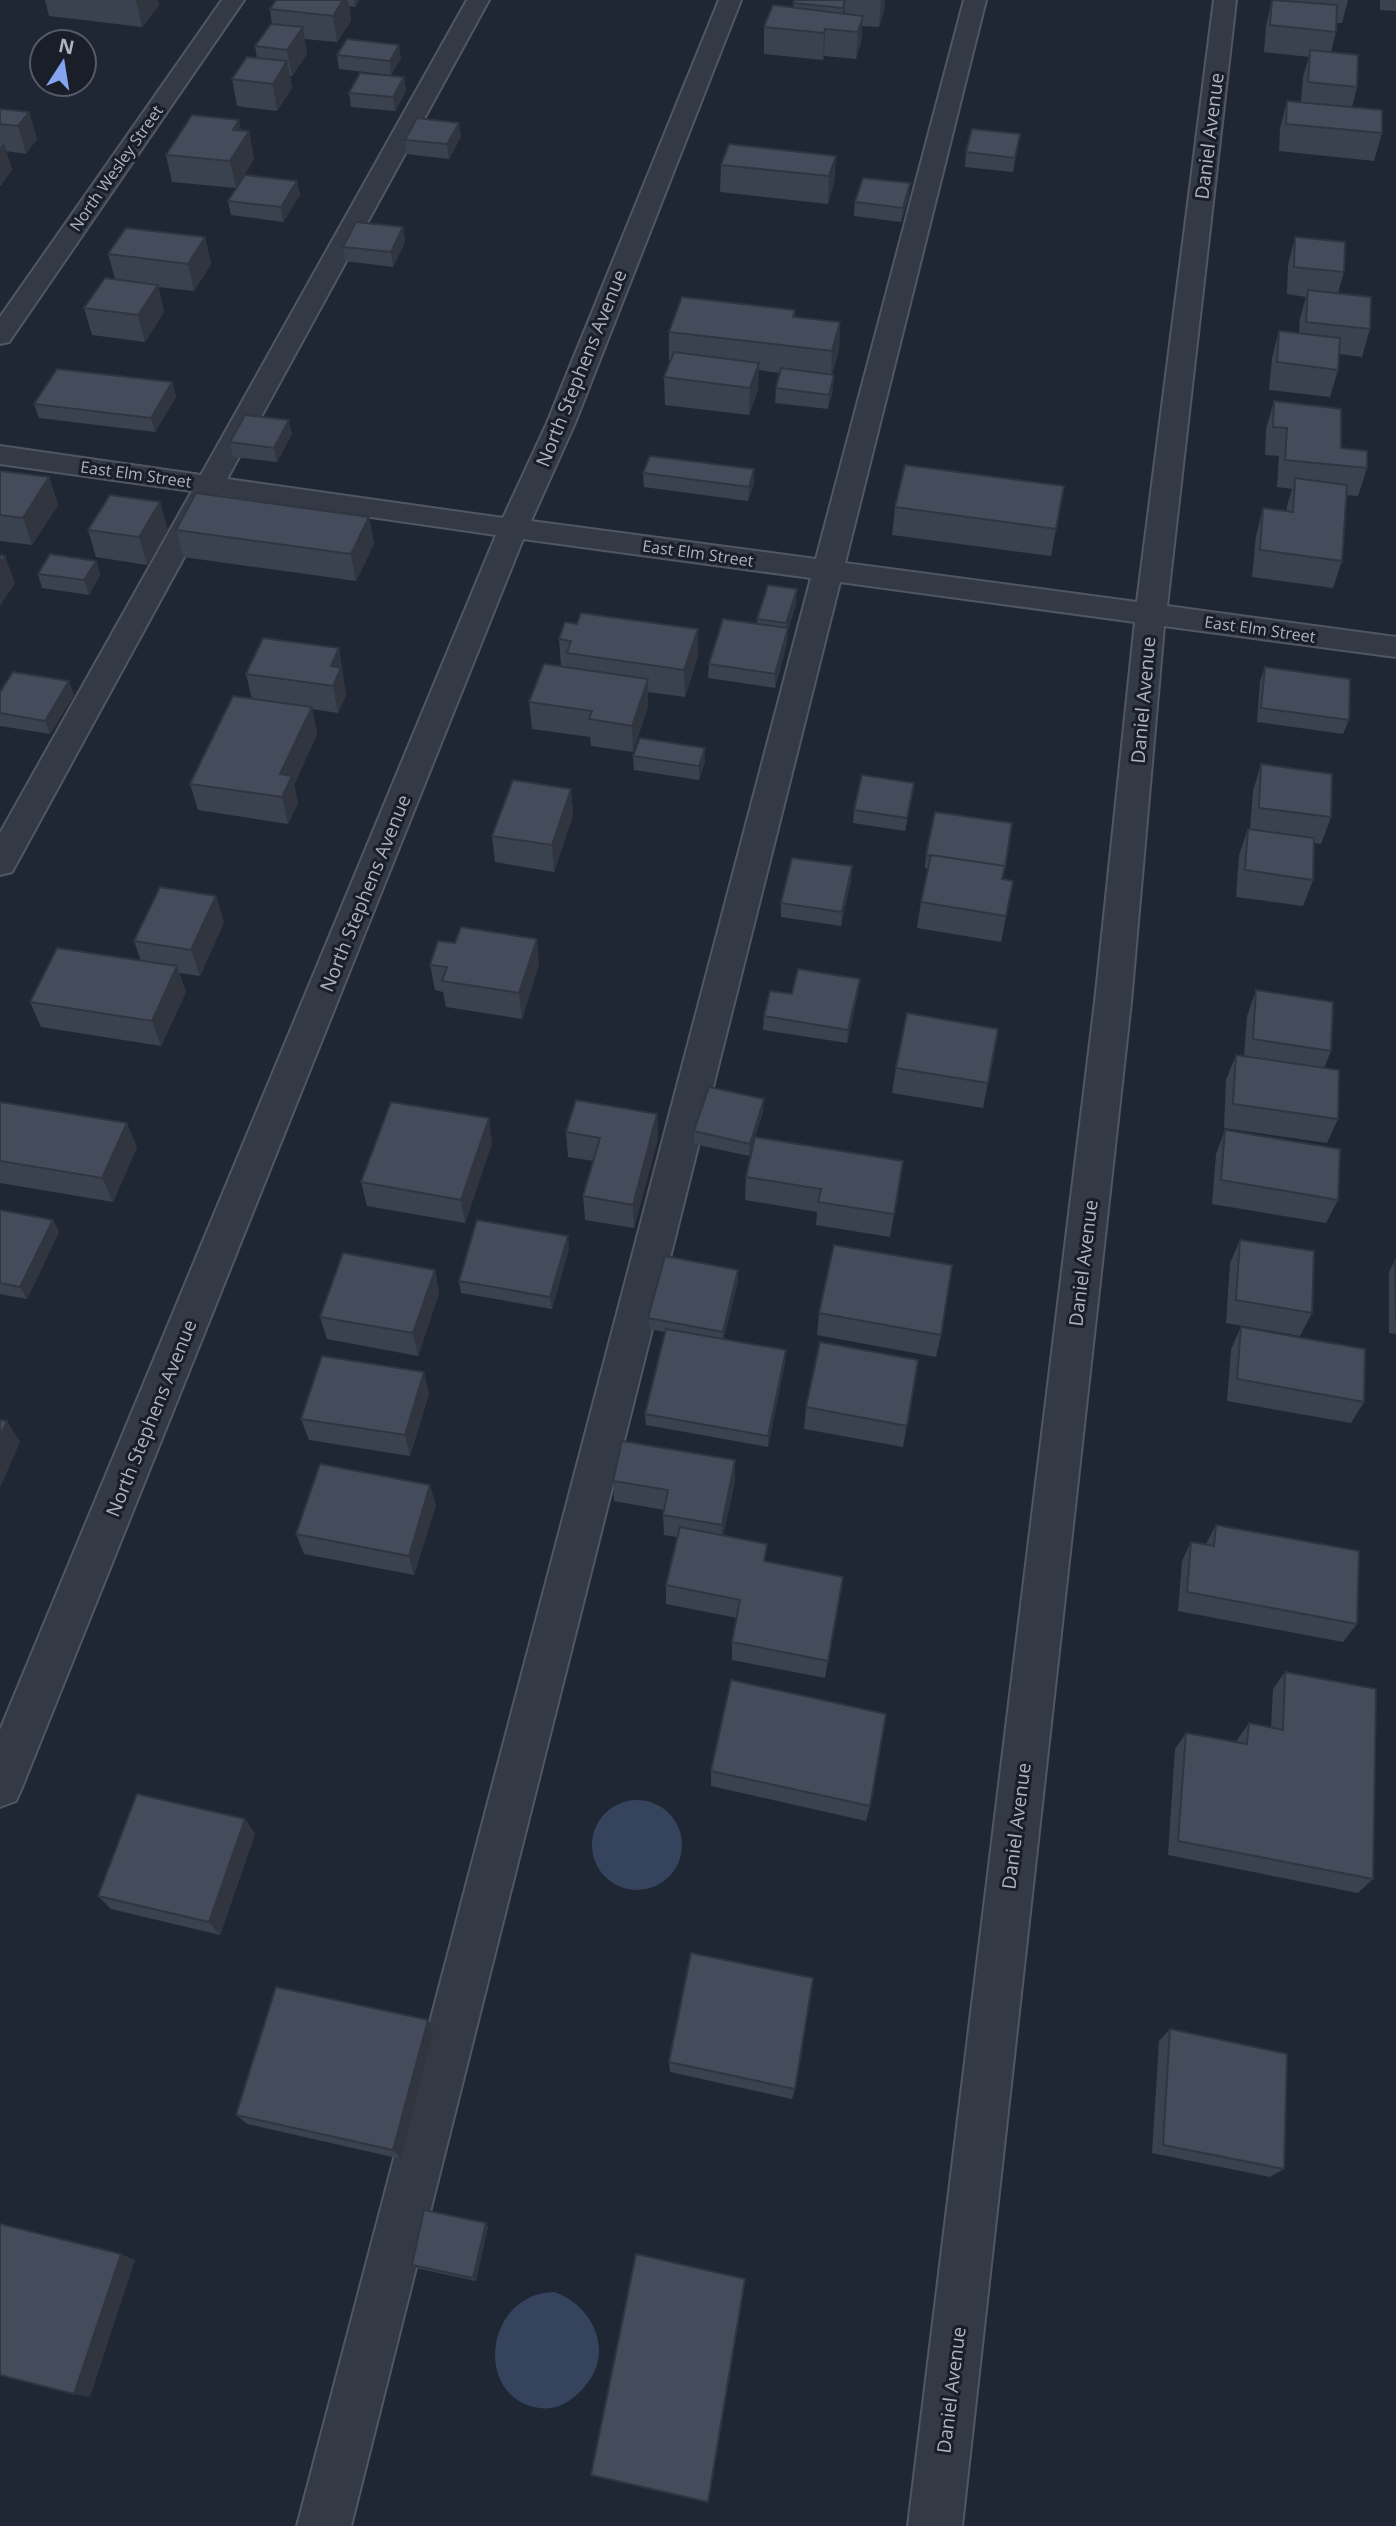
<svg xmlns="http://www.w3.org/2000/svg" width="1396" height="2526" viewBox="0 0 1396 2526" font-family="'Open Sans',sans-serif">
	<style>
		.water { fill: #36435c }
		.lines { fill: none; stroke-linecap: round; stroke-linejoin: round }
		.minor-casing { stroke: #515663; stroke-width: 4 }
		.minor { fill: #333945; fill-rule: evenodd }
		.wall { fill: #3a414f }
		.shaded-wall { fill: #303540 }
		.building { fill: #444c5c; stroke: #303540; stroke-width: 2 }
		.labels { text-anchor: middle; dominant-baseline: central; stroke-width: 6; stroke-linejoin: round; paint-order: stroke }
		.far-street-label { font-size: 16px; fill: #adb3c2; stroke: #191e29 }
		.street-label { font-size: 19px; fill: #adb3c2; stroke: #191e29 }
	</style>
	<rect width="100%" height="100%" fill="#202734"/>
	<g class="water">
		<circle cx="637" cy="1845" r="45"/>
		<path d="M554 2292C593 2305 615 2352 585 2386 574 2400 557 2411 539 2408 473 2398 484 2294 554 2292Z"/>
	</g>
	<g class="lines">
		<g class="minor-casing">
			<g id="minor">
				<polygon points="222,0 244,0 9,342 0,344 0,317"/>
				<polygon points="467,0 489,0 227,479 503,518 547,423 719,0 741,0 575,423 531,521 816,559 964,0 986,0 845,563 1137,602 1214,0 1236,0 1167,606 1396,637 1396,657 1164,626 1131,1002 962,2526 908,2526 1095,1002 1135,622 840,582 351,2526 297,2526 811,578 523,539 23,1785 16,1801 0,1807 0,1730 496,535 218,495 12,872 0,875 0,833 192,491 0,464 0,446 201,475"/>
			</g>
		</g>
		<use href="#minor" class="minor"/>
	</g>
	<g class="wall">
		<polygon points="45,0 158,0 159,5 142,27 49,16"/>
		<polygon points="276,0 359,0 355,7 349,6 351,21 337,42 304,39 307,54 292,76 290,76 292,88 277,111 237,106 232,79 257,58 255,46 272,24 270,9"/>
		<polygon points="794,0 885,0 884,11 879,27 862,26 861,43 856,59 824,56 823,60 764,54 764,27 793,7"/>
		<polygon points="1272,0 1348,0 1342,23 1336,23 1336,32 1331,52 1357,87 1352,107 1382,133 1374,161 1279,151 1280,128 1287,101 1301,102 1303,77 1309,57 1264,52 1266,26"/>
		<polygon points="1380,0 1396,0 1396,11 1380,10"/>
		<polygon points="337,55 401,58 391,75 339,69"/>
		<polygon points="404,77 406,91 395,111 351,107 349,93"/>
		<polygon points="0,109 29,112 37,139 26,154 6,151 12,170 1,185 0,185"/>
		<polygon points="241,131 249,131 254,159 236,188 172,182 166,155"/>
		<polygon points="1020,134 1013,172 965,167 966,152"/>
		<polygon points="461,137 449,159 406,154 405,140"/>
		<polygon points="836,156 834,183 828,204 720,192 721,165"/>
		<polygon points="297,181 300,195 283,222 231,215 228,201"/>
		<polygon points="909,197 901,222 854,216 855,202"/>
		<polygon points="403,227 405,242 393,267 345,261 343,247"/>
		<polygon points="205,237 211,264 194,291 158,287 164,312 145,342 92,335 84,308 115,279 108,254"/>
		<polygon points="1295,237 1344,272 1338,293 1370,329 1362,357 1339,354 1338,370 1330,397 1269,390 1272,358 1279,331 1299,333 1300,318 1306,297 1287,294 1288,265"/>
		<polygon points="795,310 795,317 840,322 839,350 832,374 833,389 828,409 775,403 776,388 780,373 758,370 758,390 749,415 665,405 664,377 671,360 669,360 669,332"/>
		<polygon points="172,382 176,397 155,432 39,418 34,404"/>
		<polygon points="1274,401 1341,448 1367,468 1358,496 1346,495 1342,561 1333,588 1252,577 1256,536 1263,508 1287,511 1287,506 1292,489 1277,487 1279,456 1265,455 1266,429"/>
		<polygon points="292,434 277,462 233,457 230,442"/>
		<polygon points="0,471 49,477 58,505 32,545 0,541"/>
		<polygon points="643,473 754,483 748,501 644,487"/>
		<polygon points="1064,486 1051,556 892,535 895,507"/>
		<polygon points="369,517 374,544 356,581 183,557 176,530"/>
		<polygon points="88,530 168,530 147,565 96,557"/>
		<polygon points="96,561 100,575 89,595 42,588 38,574"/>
		<polygon points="796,604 788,630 787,643 775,688 708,678 709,664 757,624 757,619"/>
		<polygon points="559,639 698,656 685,697 648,692 648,706 633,752 591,746 590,737 532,729 529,702 561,666"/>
		<polygon points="339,648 346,695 338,713 312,709 317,734 294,785 298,803 288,824 198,810 190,784 252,699 246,674"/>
		<polygon points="1265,667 1349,720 1343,734 1257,722 1260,681"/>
		<polygon points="0,692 74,695 50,734 0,726"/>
		<polygon points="633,756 705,762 699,780 634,770"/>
		<polygon points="1261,764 1331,817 1321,844 1314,843 1313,880 1303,906 1236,897 1239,855 1248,829 1250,829 1253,791"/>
		<polygon points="571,789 573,815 554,872 495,862 492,836"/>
		<polygon points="912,797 905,831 853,823 854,810"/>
		<polygon points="935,812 1003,879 1013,881 1001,942 917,928 921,902 928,869 925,868 926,855"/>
		<polygon points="852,866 851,880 841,926 781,917 781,903"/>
		<polygon points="224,922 200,976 179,973 186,992 161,1046 41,1027 30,1002 141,961 134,941"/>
		<polygon points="539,964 522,1019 446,1007 443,992 435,990 430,965"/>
		<polygon points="1256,990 1331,1051 1324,1068 1338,1119 1327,1143 1224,1128 1226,1080 1236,1055 1244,1056 1247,1016"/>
		<polygon points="858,993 847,1043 763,1030 764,1016 792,994"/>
		<polygon points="896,1068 988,1083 983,1108 892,1093"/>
		<polygon points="0,1102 137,1147 113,1202 0,1183"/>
		<polygon points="763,1112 755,1137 903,1161 890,1237 816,1225 817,1212 745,1200 746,1177 752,1147 749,1156 694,1144 694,1131"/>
		<polygon points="657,1114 658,1138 634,1228 585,1220 583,1196 594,1161 568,1157 566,1132"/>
		<polygon points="1225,1130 1338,1200 1326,1223 1212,1204 1216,1154"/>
		<polygon points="492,1143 465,1223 367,1206 361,1182"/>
		<polygon points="0,1210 53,1220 59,1232 27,1299 0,1294"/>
		<polygon points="1240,1240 1312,1313 1300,1336 1226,1323 1230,1263"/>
		<polygon points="569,1248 552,1309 461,1293 459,1281"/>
		<polygon points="1395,1260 1396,1260 1396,1334 1389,1333 1389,1272"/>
		<polygon points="435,1270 439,1293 418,1356 327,1339 320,1317"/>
		<polygon points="738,1282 723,1339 785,1362 768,1447 646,1425 645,1414 665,1332 649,1329 648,1318"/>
		<polygon points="819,1313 941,1335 936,1357 817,1335"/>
		<polygon points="1241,1327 1364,1402 1351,1423 1227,1401 1231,1349"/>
		<polygon points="918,1360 903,1447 804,1429 806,1407"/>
		<polygon points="429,1394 410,1456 309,1440 301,1419"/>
		<polygon points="735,1460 735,1481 723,1535 766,1562 843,1577 825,1678 732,1660 732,1642 737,1618 666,1604 666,1585 677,1537 664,1535 663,1515 664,1510 614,1501 613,1481"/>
		<polygon points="436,1505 414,1575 304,1554 296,1534"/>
		<polygon points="1216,1525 1357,1624 1343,1642 1178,1611 1182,1561 1191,1542 1206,1544"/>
		<polygon points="1285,1672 1373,1879 1358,1893 1168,1855 1175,1749 1186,1733 1237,1742 1237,1740 1249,1723 1271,1728 1273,1689"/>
		<polygon points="711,1771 870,1806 866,1821 711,1786"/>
		<polygon points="245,1819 255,1834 220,1935 111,1909 98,1896"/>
		<polygon points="428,2020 434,2031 401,2159 247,2124 236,2115"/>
		<polygon points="1170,2029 1284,2169 1270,2177 1152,2153 1159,2041"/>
		<polygon points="669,2062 795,2089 792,2099 670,2072"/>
		<polygon points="486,2223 488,2227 476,2281 416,2268 412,2265"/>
	</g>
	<g class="shaded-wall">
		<polygon points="136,0 158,0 159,5 142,27"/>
		<polygon points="343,0 348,0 351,21 337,42 333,16"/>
		<polygon points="354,0 359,0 355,7"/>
		<polygon points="845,0 845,24 841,31 843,8"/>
		<polygon points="881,0 885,0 884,11 879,27"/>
		<polygon points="863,16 861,43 856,59 858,32"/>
		<polygon points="303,27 307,54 292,76 287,50"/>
		<polygon points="825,29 824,56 823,60 824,33"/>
		<polygon points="399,45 401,58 391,75 390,61"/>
		<polygon points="287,61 292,88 277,111 273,84"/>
		<polygon points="404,77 406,91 395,111 393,97"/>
		<polygon points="29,112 37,139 26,154 18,126"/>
		<polygon points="239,120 243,141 249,131 254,159 236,188 230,161 233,130"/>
		<polygon points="459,123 461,137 449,159 447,144"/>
		<polygon points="1020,134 1018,148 1013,172 1015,158"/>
		<polygon points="4,143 12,170 1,185 0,181 0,148"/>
		<polygon points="836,156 834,183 828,204 829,176"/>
		<polygon points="297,181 300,195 283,222 281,207"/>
		<polygon points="910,183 909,197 901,222 903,208"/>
		<polygon points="403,227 405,242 393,267 391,252"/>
		<polygon points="205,237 211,264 194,291 188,264"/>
		<polygon points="158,285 164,312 145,342 138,315"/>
		<polygon points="840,322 839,350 831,379 832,351"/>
		<polygon points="759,363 758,390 749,415 750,388"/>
		<polygon points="834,375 833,389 828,409 829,395"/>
		<polygon points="172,382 176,397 155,432 151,418"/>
		<polygon points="289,420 292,434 277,462 274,448"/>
		<polygon points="754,469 754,483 748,501 749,487"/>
		<polygon points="49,477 58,505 32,545 23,518"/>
		<polygon points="160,502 168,530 147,565 139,537"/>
		<polygon points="369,517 374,544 356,581 351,554"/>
		<polygon points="5,556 15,583 0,606 0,563"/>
		<polygon points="96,561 100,575 89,595 84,580"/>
		<polygon points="797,589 796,604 788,630 787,643 775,688 775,674 786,637 786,623"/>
		<polygon points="698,629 698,656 685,697 684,670"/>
		<polygon points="339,648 346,695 338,713 333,686 331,666"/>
		<polygon points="648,679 648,706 633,752 632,726"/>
		<polygon points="69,681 74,695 50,734 45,721"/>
		<polygon points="312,707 317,734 294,785 298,803 288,824 282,797 280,774"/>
		<polygon points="705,748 705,762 699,780 699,766"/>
		<polygon points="914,783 912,797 905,831 907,818"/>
		<polygon points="571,789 573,815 554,872 552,845"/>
		<polygon points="852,866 851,880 841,926 842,912"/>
		<polygon points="216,896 224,922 200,976 191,950"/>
		<polygon points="537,939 539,964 522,1019 519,993"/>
		<polygon points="177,966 186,992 161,1046 152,1021"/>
		<polygon points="860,979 858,993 847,1043 848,1030"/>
		<polygon points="764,1099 763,1112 749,1156 750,1144"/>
		<polygon points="657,1114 658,1138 634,1228 633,1205"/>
		<polygon points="489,1118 492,1143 465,1223 461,1200"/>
		<polygon points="127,1123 137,1147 113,1202 102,1178"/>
		<polygon points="53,1220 59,1232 27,1299 20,1287"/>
		<polygon points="568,1236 569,1248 552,1309 550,1297"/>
		<polygon points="435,1270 439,1293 418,1356 413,1333"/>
		<polygon points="738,1270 738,1282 722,1344 723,1332"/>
		<polygon points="786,1350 785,1362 768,1447 768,1436"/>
		<polygon points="424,1372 429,1394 410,1456 405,1435"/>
		<polygon points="7,1421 20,1442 0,1488 0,1436"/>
		<polygon points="735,1460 735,1481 721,1545 722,1525"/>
		<polygon points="430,1485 436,1505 414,1575 409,1556"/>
		<polygon points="245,1819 255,1834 220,1935 209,1922"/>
		<polygon points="428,2020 434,2031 401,2159 393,2150"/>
		<polygon points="486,2223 488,2227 476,2281 473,2278"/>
		<polygon points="121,2254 135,2260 90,2397 74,2394"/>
	</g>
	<g class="building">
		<polygon points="276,0 343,0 333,16 270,9"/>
		<polygon points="794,0 845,0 843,8 793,3"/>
		<polygon points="1272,0 1337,5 1336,32 1270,25"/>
		<polygon points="773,5 863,16 858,32 825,29 824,33 764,27"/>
		<polygon points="271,24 303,27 287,50 255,46"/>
		<polygon points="347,39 399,45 390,61 337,55"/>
		<polygon points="1310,50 1358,55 1357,87 1308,82"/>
		<polygon points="247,57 287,61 273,84 232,79"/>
		<polygon points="360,73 404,77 393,97 349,93"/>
		<polygon points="1287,101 1382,110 1382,133 1286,124"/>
		<polygon points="0,109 29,112 18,126 0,124"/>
		<polygon points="192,115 239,120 233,130 249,131 230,161 166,155"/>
		<polygon points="417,118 459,123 447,144 405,140"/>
		<polygon points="972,129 1020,134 1015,158 966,152"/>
		<polygon points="729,144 836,156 829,176 721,165"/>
		<polygon points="245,175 297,181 281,207 228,201"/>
		<polygon points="863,178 910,183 903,208 855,202"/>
		<polygon points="356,222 403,227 391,252 343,247"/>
		<polygon points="126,228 205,237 188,264 108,254"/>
		<polygon points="1295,237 1345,242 1344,272 1294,267"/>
		<polygon points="105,278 158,285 138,315 84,308"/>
		<polygon points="1308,290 1371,297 1370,329 1306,322"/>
		<polygon points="682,297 795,310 793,317 840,322 832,351 669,332"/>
		<polygon points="1279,331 1340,338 1338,370 1277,362"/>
		<polygon points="674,352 759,363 750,388 664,377"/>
		<polygon points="781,368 834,375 829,395 776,388"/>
		<polygon points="57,369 172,382 151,418 34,404"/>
		<polygon points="1274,401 1341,409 1341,448 1367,451 1367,468 1285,460 1287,428 1273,427"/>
		<polygon points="245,415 289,420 274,448 230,442"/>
		<polygon points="650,456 754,469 749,487 643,473"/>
		<polygon points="905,465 1064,486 1056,529 895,507"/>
		<polygon points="0,471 49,477 23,518 0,515"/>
		<polygon points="1295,478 1347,485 1342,561 1260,550 1263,508 1293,512"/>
		<polygon points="196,493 369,517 351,554 176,530"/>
		<polygon points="110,495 160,502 139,537 88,530"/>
		<polygon points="50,554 96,561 84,580 38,574"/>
		<polygon points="0,555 5,556 0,563"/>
		<polygon points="768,585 797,589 786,623 757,619"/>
		<polygon points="581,613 698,629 684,670 567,653 571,641 559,639 565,622 577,624"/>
		<polygon points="723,619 788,628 775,674 709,664"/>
		<polygon points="263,638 339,648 331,666 341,668 333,686 246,674"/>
		<polygon points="544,664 648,679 632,726 589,719 592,711 529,702"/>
		<polygon points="1265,667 1350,679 1349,720 1261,708"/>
		<polygon points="13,672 69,681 45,721 0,713 0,692"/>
		<polygon points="233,696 312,707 280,774 292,776 282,797 190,784"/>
		<polygon points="640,738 705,748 699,766 633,756"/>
		<polygon points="1261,764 1332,774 1331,817 1259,808"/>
		<polygon points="862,775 914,783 907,818 854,810"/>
		<polygon points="513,780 571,789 552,845 492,836"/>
		<polygon points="935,812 1012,823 1005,867 926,855"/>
		<polygon points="1248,829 1314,838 1313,880 1245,870"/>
		<polygon points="931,855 1005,866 1002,879 1013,881 1006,916 921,902"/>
		<polygon points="792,858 852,866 842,912 781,903"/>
		<polygon points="160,887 216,896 191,950 134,941"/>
		<polygon points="461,927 537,939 519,993 442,981 447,967 430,965 438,941 455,943"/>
		<polygon points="57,948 177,966 152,1021 30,1002"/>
		<polygon points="798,969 860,979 848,1030 764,1016 770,991 792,994"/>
		<polygon points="1256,990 1333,1002 1331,1051 1253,1039"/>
		<polygon points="907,1013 998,1029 988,1083 896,1068"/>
		<polygon points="1236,1055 1339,1070 1338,1119 1233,1104"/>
		<polygon points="709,1087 764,1099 750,1144 694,1131"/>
		<polygon points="576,1100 657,1114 633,1205 583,1196 600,1138 566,1132"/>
		<polygon points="0,1102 127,1123 102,1178 0,1161"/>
		<polygon points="391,1102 489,1118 461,1200 361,1182"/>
		<polygon points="1225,1130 1340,1149 1338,1200 1221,1180"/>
		<polygon points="755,1137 903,1161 894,1214 818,1202 821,1189 746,1177"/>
		<polygon points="0,1210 53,1220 20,1287 0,1283"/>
		<polygon points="477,1220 568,1236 550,1297 459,1281"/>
		<polygon points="1240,1240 1314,1251 1312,1313 1236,1300"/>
		<polygon points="834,1245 952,1265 941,1335 819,1313"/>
		<polygon points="343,1253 435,1270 413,1333 320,1317"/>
		<polygon points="665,1256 738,1270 723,1332 648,1318"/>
		<polygon points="1395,1260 1396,1260 1396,1322"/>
		<polygon points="1241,1327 1365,1349 1364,1402 1237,1379"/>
		<polygon points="666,1329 786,1350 768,1436 645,1414"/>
		<polygon points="820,1342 918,1360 907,1426 806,1407"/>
		<polygon points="322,1356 424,1372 405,1435 301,1419"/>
		<polygon points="0,1420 7,1421 0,1436"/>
		<polygon points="622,1441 735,1460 722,1525 663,1515 668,1490 613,1481"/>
		<polygon points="320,1464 430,1485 409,1556 296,1534"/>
		<polygon points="1216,1525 1359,1551 1357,1624 1187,1592 1191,1542 1214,1546"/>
		<polygon points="680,1527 767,1544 764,1561 843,1577 828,1661 732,1642 740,1600 666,1585"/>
		<polygon points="1285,1672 1376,1689 1373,1879 1178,1841 1186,1733 1247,1744 1249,1723 1283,1730"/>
		<polygon points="731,1680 886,1714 870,1806 711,1771"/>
		<polygon points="137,1794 245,1819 209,1922 98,1896"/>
		<polygon points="691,1953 813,1978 795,2089 669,2062"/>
		<polygon points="276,1987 428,2020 393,2150 236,2115"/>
		<polygon points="1170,2029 1287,2054 1284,2169 1163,2145"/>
		<polygon points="424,2210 486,2223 473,2278 412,2265"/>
		<polygon points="0,2224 121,2254 74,2394 0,2375"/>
		<polygon points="636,2254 745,2279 708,2502 591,2475"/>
	</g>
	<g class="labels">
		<g class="far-street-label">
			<text transform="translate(116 168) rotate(-55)">North Wesley Street</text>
			<text transform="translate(136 474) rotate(8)">East Elm Street</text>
			<text transform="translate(698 553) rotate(8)">East Elm Street</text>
			<text transform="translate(1260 629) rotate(8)">East Elm Street</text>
		</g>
		<g class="street-label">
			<text transform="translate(1209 136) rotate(-83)">Daniel Avenue</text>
			<text transform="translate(581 368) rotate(-68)">North Stephens Avenue</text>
			<text transform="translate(1143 700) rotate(-85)">Daniel Avenue</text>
			<text transform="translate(365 893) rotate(-68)">North Stephens Avenue</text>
			<text transform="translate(1083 1263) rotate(-83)">Daniel Avenue</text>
			<text transform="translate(151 1418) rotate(-68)">North Stephens Avenue</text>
			<text transform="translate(1016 1826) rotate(-83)">Daniel Avenue</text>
			<text transform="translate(951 2390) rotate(-83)">Daniel Avenue</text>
		</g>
	</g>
	<g transform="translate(63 63) rotate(12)"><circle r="33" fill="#191e29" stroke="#545a66" stroke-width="2"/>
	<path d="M0-5L12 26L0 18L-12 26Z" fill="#84a4f0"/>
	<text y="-10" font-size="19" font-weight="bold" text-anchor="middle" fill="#adb3c2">N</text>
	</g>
</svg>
